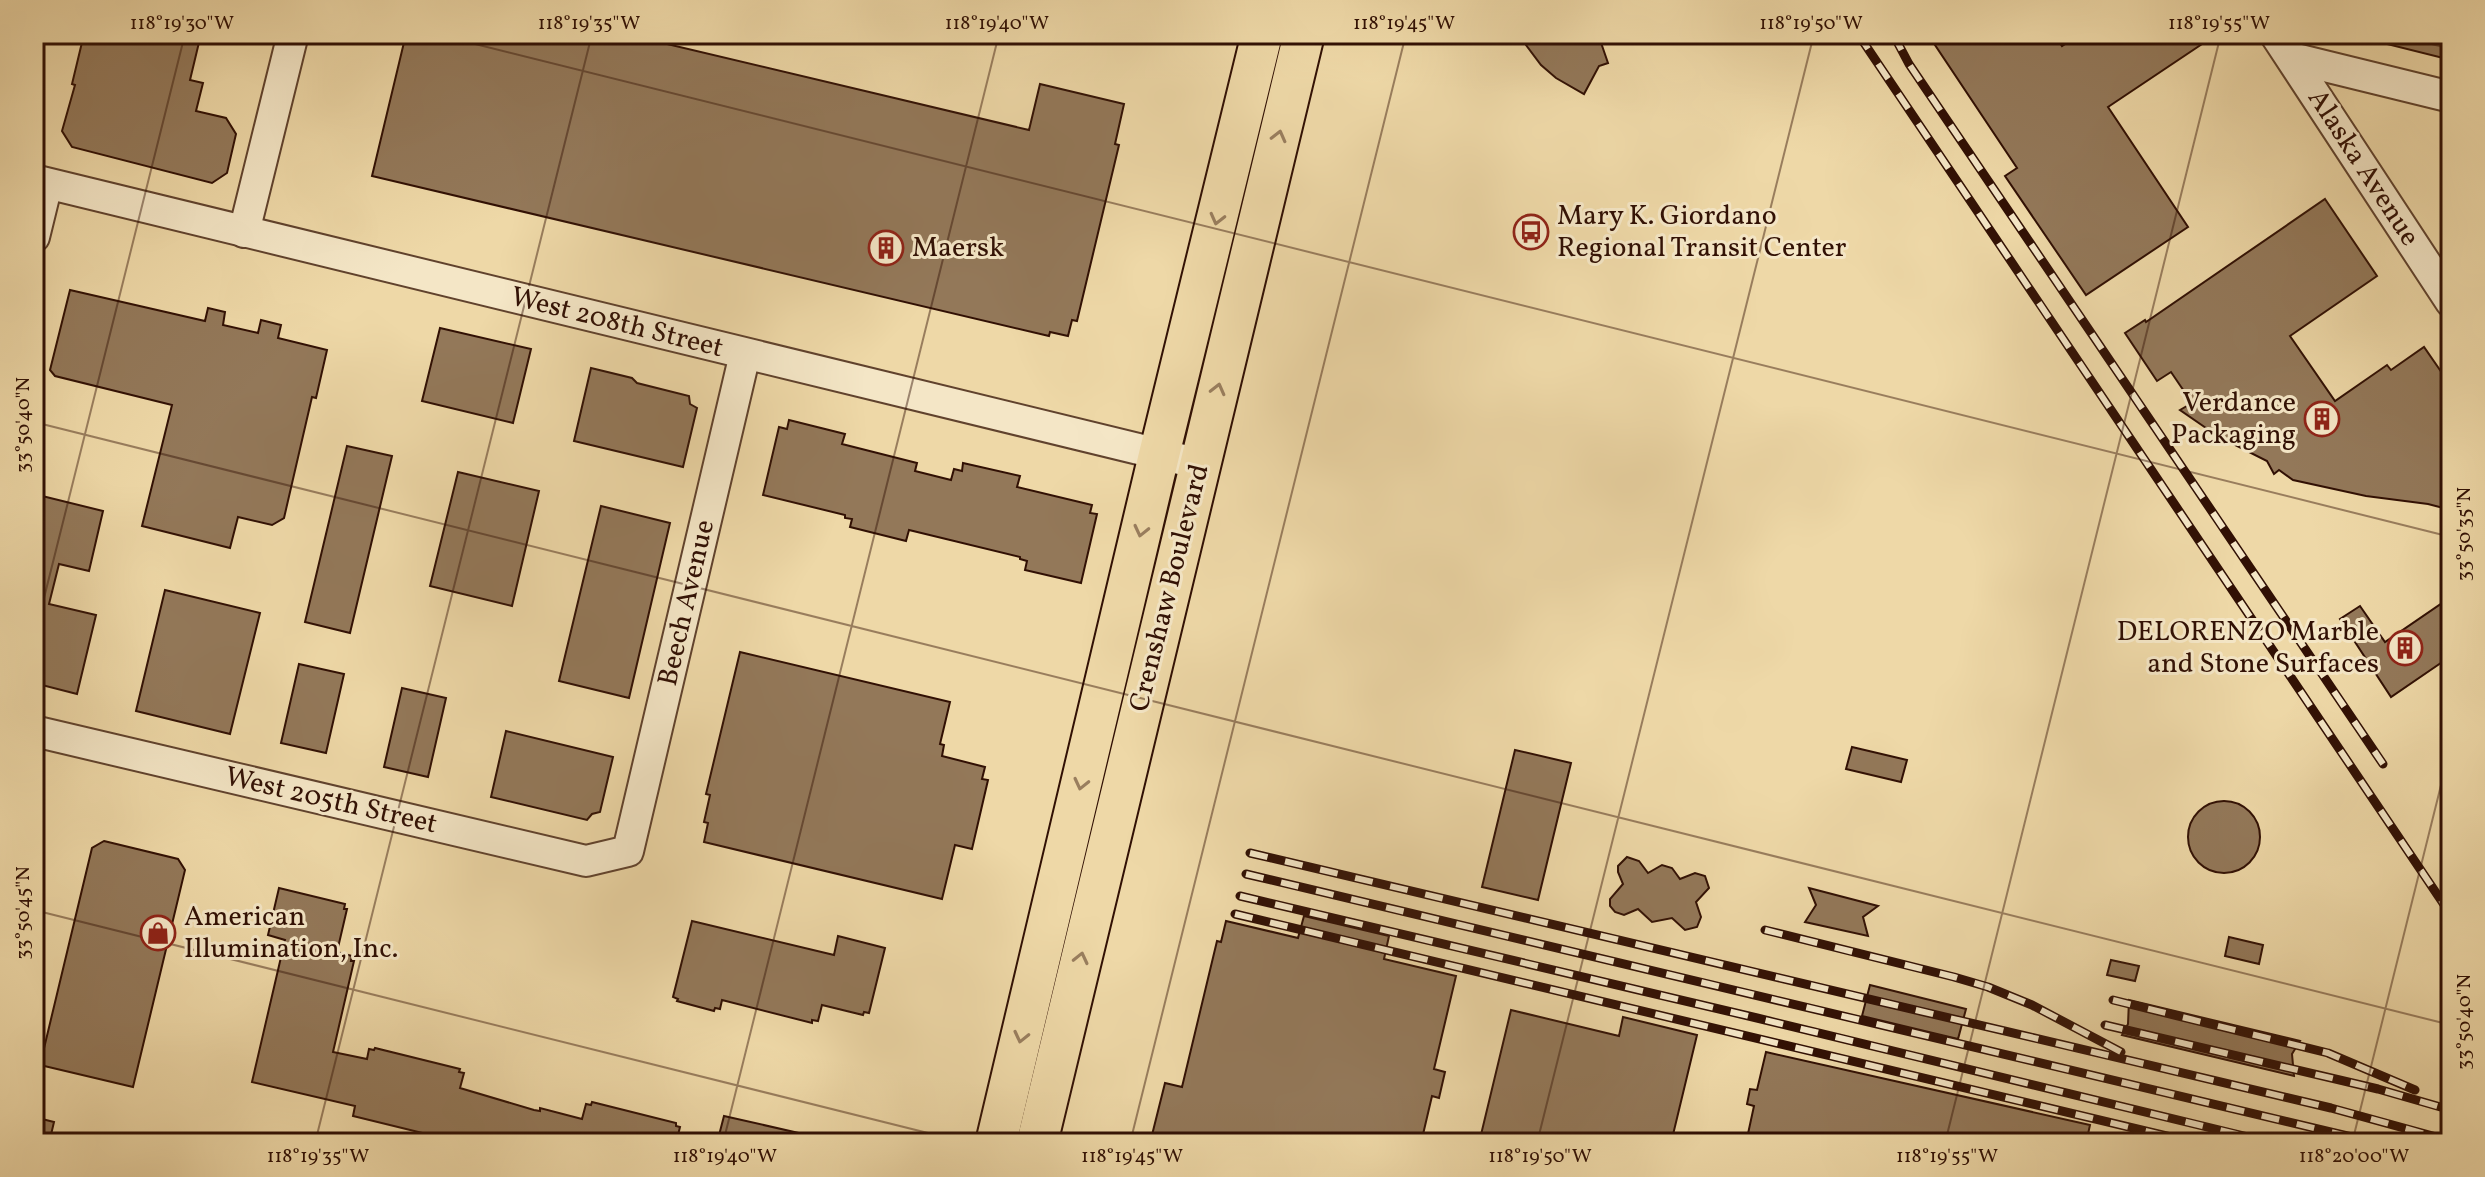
<svg xmlns="http://www.w3.org/2000/svg" width="2485" height="1177" viewBox="0 0 2485 1177" font-family="Vollkorn,serif">
	<style>
		.building { fill: #937859; stroke: #311004; stroke-width: 2 }
		.lines { fill: none; stroke-linecap: round; stroke-linejoin: round }
		.minor-casing { stroke: #60422d; stroke-width: 34 }
		.major-casing { stroke: #311004; stroke-width: 44 }
		.minor { stroke: #f4e6c6; stroke-width: 30 }
		.major { stroke: #eed8a7; stroke-width: 40 }
		.rail-casing { stroke: #311004; stroke-width: 9 }
		.rail { stroke: #f4e6c6; stroke-width: 6; stroke-dasharray: 18; stroke-linecap: butt }
		.oneway { stroke: #997e5e }
		.ticks { fill: none; stroke: #311004; stroke-width: 2; stroke-opacity: 0.45 }
		.labels { text-anchor: middle; dominant-baseline: central; stroke-width: 6; stroke-linejoin: round; paint-order: stroke }
		.street-label { font-size: 28px; fill: #311004; stroke: #f4e6c6 }
		.poi-label { font-size: 28px; fill: #311004; stroke: #f4e6c6; text-anchor: start }
		.neatline { fill: none; stroke: #311004; stroke-width: 3 }
		.ticks-label { font-size: 20px; text-anchor: middle; fill: #311004 }
	</style>
	<rect width="100%" height="100%" fill="#eed8a7"/>
	<filter id="stains"><feTurbulence type="fractalNoise" baseFrequency=".0025" numOctaves="4"/><feColorMatrix values="0 0 0 0 .2 0 0 0 0 .09 0 0 0 0 .02 0 0 0 .5 -.17"/></filter>
	<radialGradient id="worn" r=".72"><stop offset=".6" stop-color="#630" stop-opacity="0"/><stop offset="1" stop-color="#630" stop-opacity=".3"/></radialGradient>
	<g class="building">
		<polygon points="84,34 201,34 190,80 203,83 196,111 226,118 236,134 227,173 212,183 72,147 62,131 75,85 72,84"/>
		<polygon points="406,34 625,34 1029,130 1040,84 1124,104 1115,144 1119,145 1077,321 1072,320 1068,336 1050,332 1049,336 372,176"/>
		<polygon points="1522,34 1598,34 1608,63 1599,66 1584,94 1556,78 1541,65 1526,45"/>
		<polygon points="1946,34 2054,34 2062,46 2080,34 2217,34 2108,107 2188,227 2086,295 2005,176 2017,168 1933,42"/>
		<polygon points="2371,34 2451,34 2451,60 2371,40"/>
		<polygon points="2325,199 2377,276 2290,336 2335,401 2387,365 2391,370 2424,347 2451,386 2451,510 2428,504 2366,496 2293,480 2279,470 2274,474 2267,461 2219,437 2180,410 2192,403 2171,372 2157,381 2125,333 2145,320 2146,322"/>
		<polygon points="70,290 205,321 208,308 225,312 223,325 258,333 261,320 281,325 278,338 327,350 316,398 312,397 284,518 272,525 238,517 230,548 142,526 172,405 55,376 50,370"/>
		<polygon points="440,328 531,349 513,423 422,401"/>
		<polygon points="591,368 632,378 637,383 689,396 690,404 697,408 683,467 574,441"/>
		<polygon points="789,420 845,434 842,444 917,463 915,471 951,480 954,469 962,471 963,463 1020,476 1017,487 1092,505 1090,513 1097,514 1081,583 1025,570 1027,561 1020,559 1020,557 909,530 906,541 850,527 852,519 845,518 845,515 763,495 779,427 787,429"/>
		<polygon points="347,446 392,456 350,633 305,622"/>
		<polygon points="458,472 539,491 512,606 430,586"/>
		<polygon points="34,494 103,511 89,571 59,564 49,604 96,615 77,694 34,683"/>
		<polygon points="601,506 670,523 629,698 559,681"/>
		<polygon points="165,590 260,613 230,734 136,711"/>
		<polygon points="2451,597 2451,656 2391,697 2340,619 2360,606 2385,642"/>
		<polygon points="740,652 950,702 940,744 944,745 942,756 985,767 982,779 988,780 972,849 955,845 942,899 704,842 708,823 704,822 710,795 706,794"/>
		<polygon points="299,664 344,674 326,753 281,743"/>
		<polygon points="402,688 446,698 428,777 384,767"/>
		<polygon points="506,731 613,757 600,812 592,814 587,820 491,797"/>
		<polygon points="1852,747 1907,760 1901,782 1846,769"/>
		<polygon points="1515,750 1571,763 1538,900 1482,887"/>
		<circle cx="2224" cy="837" r="36"/>
		<polygon points="104,841 178,859 185,870 133,1087 40,1065 92,848"/>
		<polygon points="1627,857 1639,861 1648,873 1662,865 1672,868 1680,879 1695,873 1705,876 1709,888 1696,902 1701,917 1697,927 1685,930 1672,918 1652,922 1638,909 1624,915 1615,912 1610,906 1610,899 1623,884 1618,872 1618,866"/>
		<polygon points="279,888 345,904 344,909 347,909 337,952 352,956 351,961 354,961 333,1052 367,1059 369,1049 374,1050 375,1048 460,1069 459,1072 464,1073 460,1088 534,1110 540,1111 540,1108 582,1119 586,1104 591,1105 592,1102 676,1123 676,1126 680,1127 676,1143 446,1143 447,1139 353,1116 355,1106 252,1082 285,940 268,935"/>
		<polygon points="1809,888 1878,906 1863,917 1868,936 1805,922 1816,905"/>
		<polygon points="1304,916 1389,936 1384,959 1456,976 1434,1069 1445,1072 1439,1098 1432,1096 1421,1143 1150,1143 1165,1083 1182,1087 1217,941 1221,942 1226,921 1298,938"/>
		<polygon points="692,921 834,955 838,936 885,948 869,1013 864,1012 863,1015 822,1005 818,1021 812,1020 812,1023 722,1000 720,1009 715,1008 714,1011 677,1001 678,999 673,997"/>
		<polygon points="2229,937 2263,945 2259,964 2225,956"/>
		<polygon points="2111,960 2139,966 2135,981 2107,975"/>
		<polygon points="1870,985 1966,1009 1958,1039 1862,1016"/>
		<polygon points="2129,1000 2300,1041 2292,1054 2294,1076 2122,1035 2128,1024"/>
		<polygon points="1511,1010 1619,1036 1623,1017 1697,1035 1671,1143 1479,1143"/>
		<polygon points="1766,1052 2090,1125 2086,1143 2065,1143 2043,1138 2042,1143 1746,1143 1754,1106 1747,1104 1750,1089 1757,1090"/>
		<polygon points="724,1116 812,1136 811,1143 717,1143"/>
		<polygon points="34,1117 54,1122 50,1139 34,1135"/>
	</g>
	<g class="lines">
		<g class="minor-casing">
			<g id="minor">
				<polyline points="2275,34 2451,302"/>
				<polyline points="2292,58 2451,97"/>
				<polyline points="34,180 1200,464"/>
				<polyline points="244,232 293,34"/>
				<polyline points="34,237 47,184"/>
				<polyline points="34,731 586,861 628,851 745,354"/>
			</g>
		</g>
		<g class="major-casing">
			<g id="major">
				<polyline points="996,1143 1159,455 1262,34"/>
				<polyline points="1037,1143 1304,34"/>
			</g>
		</g>
		<use href="#minor" class="minor"/>
		<use href="#major" class="major"/>
		<g class="rail-casing">
			<g id="rail">
				<polyline points="1858,34 2451,915"/>
				<polyline points="1893,34 1909,64 2383,764"/>
				<polyline points="1250,853 2331,1108 2451,1141"/>
				<polyline points="1246,874 2377,1143"/>
				<polyline points="1240,896 1757,1018 2273,1143"/>
				<polyline points="1235,914 2196,1143"/>
				<polyline points="1765,930 1954,977 1988,987 2032,1005 2121,1052"/>
				<polyline points="2113,1000 2328,1053 2415,1090"/>
				<polyline points="2105,1025 2378,1089 2451,1110"/>
			</g>
		</g>
		<use href="#rail" class="rail"/>
	</g>
	<defs><path id="oneway-chevron" d="M-2-3.5L2.5 0L-2 3.5" fill="none" stroke-width="1.6" stroke-linecap="round" stroke-linejoin="round" transform="scale(2)"/></defs>
	<g class="oneway">
		<use href="#oneway-chevron" transform="translate(1279 136) rotate(-76)"/>
		<use href="#oneway-chevron" transform="translate(1217 219) rotate(104)"/>
		<use href="#oneway-chevron" transform="translate(1218 389) rotate(-76)"/>
		<use href="#oneway-chevron" transform="translate(1141 531) rotate(103)"/>
		<use href="#oneway-chevron" transform="translate(1081 784) rotate(103)"/>
		<use href="#oneway-chevron" transform="translate(1081 958) rotate(-77)"/>
		<use href="#oneway-chevron" transform="translate(1021 1037) rotate(103)"/>
	</g>
	<path class="ticks" d="M435 34 2451 537M2393 34 2451 49M34 422 2451 1025M34 638 185 34M34 910 968 1143M315 1143 592 34M723 1143 999 34M1130 1143 1406 34M1537 1143 1814 34M1945 1143 2221 34M2352 1143 2451 745"/>
	<defs>
		<g id="bus-ring" transform="scale(1.8)"><circle r="9.5" fill="#f4e6c6" stroke="#8f2418" stroke-width="1.5"/><path d="M-5-6H5V4H4V6H2V4H-2V6H-4V4H-5ZM-3.5-4V0h7V-4ZM-3.5 1.2v1.5H-2V1.2ZM2 1.2v1.5H3.5V1.2Z" fill="#8f2418"/></g>
		<g id="building-ring" transform="scale(1.8)"><circle r="9.5" fill="#f4e6c6" stroke="#8f2418" stroke-width="1.5"/><path d="M-4-6H4V6H1V3H-1V6H-4ZM-2.5-4.3h1.7v1.8h-1.7ZM.8-4.3h1.7v1.8H.8ZM-2.5-1h1.7V.8h-1.7ZM.8-1h1.7V.8H.8Z" fill="#8f2418"/></g>
		<g id="shop-ring" transform="scale(1.8)"><circle r="9.5" fill="#f4e6c6" stroke="#8f2418" stroke-width="1.5"/><path d="M-5-2.5h2.3a2.7 3.5 0 0 1 5.4 0H5L5.5 6h-11ZM-1.5-2.5h3a1.5 2.3 0 0 0-3 0Z" fill="#8f2418"/></g>
	</defs>
	<g fill-rule="evenodd">
		<use href="#bus-ring" x="1531" y="232"/>
		<use href="#building-ring" x="886" y="248"/>
		<use href="#building-ring" x="2322" y="419"/>
		<use href="#building-ring" x="2405" y="648"/>
		<use href="#shop-ring" x="158" y="933"/>
	</g>
	<g class="labels">
		<g class="street-label">
			<text transform="translate(2363 168) rotate(57)">Alaska Avenue</text>
			<text transform="translate(617 323) rotate(14)">West 208th Street</text>
			<text transform="translate(1170 588) rotate(-76)">Crenshaw Boulevard</text>
			<text transform="translate(687 603) rotate(-77)">Beech Avenue</text>
			<text transform="translate(331 801) rotate(13)">West 205th Street</text>
		</g>
		<g class="poi-label">
			<text x="1557" y="216">Mary K. Giordano<tspan x="1557" dy="32">Regional Transit Center</tspan></text>
			<text x="912" y="248">Maersk</text>
			<text x="2296" y="403" text-anchor="end">Verdance<tspan x="2296" dy="32">Packaging</tspan></text>
			<text x="2379" y="632" text-anchor="end">DELORENZO Marble<tspan x="2379" dy="32">and Stone Surfaces</tspan></text>
			<text x="184" y="917">American<tspan x="184" dy="32">Illumination, Inc.</tspan></text>
		</g>
	</g>
	<rect width="2485" height="1177" fill="none" stroke="#eed8a7" stroke-width="88"/>
	<rect x="44" y="44" width="2397" height="1089" class="neatline"/>
	<g class="ticks-label">
		<text x="182" y="29">118°19'30"W</text>
		<text x="589" y="29">118°19'35"W</text>
		<text x="997" y="29">118°19'40"W</text>
		<text x="1404" y="29">118°19'45"W</text>
		<text x="1811" y="29">118°19'50"W</text>
		<text x="2219" y="29">118°19'55"W</text>
		<text transform="translate(22 425) rotate(-90)" y="7">33°50'40"N</text>
		<text transform="translate(2463 534) rotate(-90)" y="7">33°50'35"N</text>
		<text transform="translate(22 913) rotate(-90)" y="7">33°50'45"N</text>
		<text transform="translate(2463 1022) rotate(-90)" y="7">33°50'40"N</text>
		<text x="318" y="1162">118°19'35"W</text>
		<text x="725" y="1162">118°19'40"W</text>
		<text x="1132" y="1162">118°19'45"W</text>
		<text x="1540" y="1162">118°19'50"W</text>
		<text x="1947" y="1162">118°19'55"W</text>
		<text x="2354" y="1162">118°20'00"W</text>
	</g>
	<rect width="100%" height="100%" filter="url(#stains)"/>
	<rect width="100%" height="100%" fill="url(#worn)"/>
</svg>
